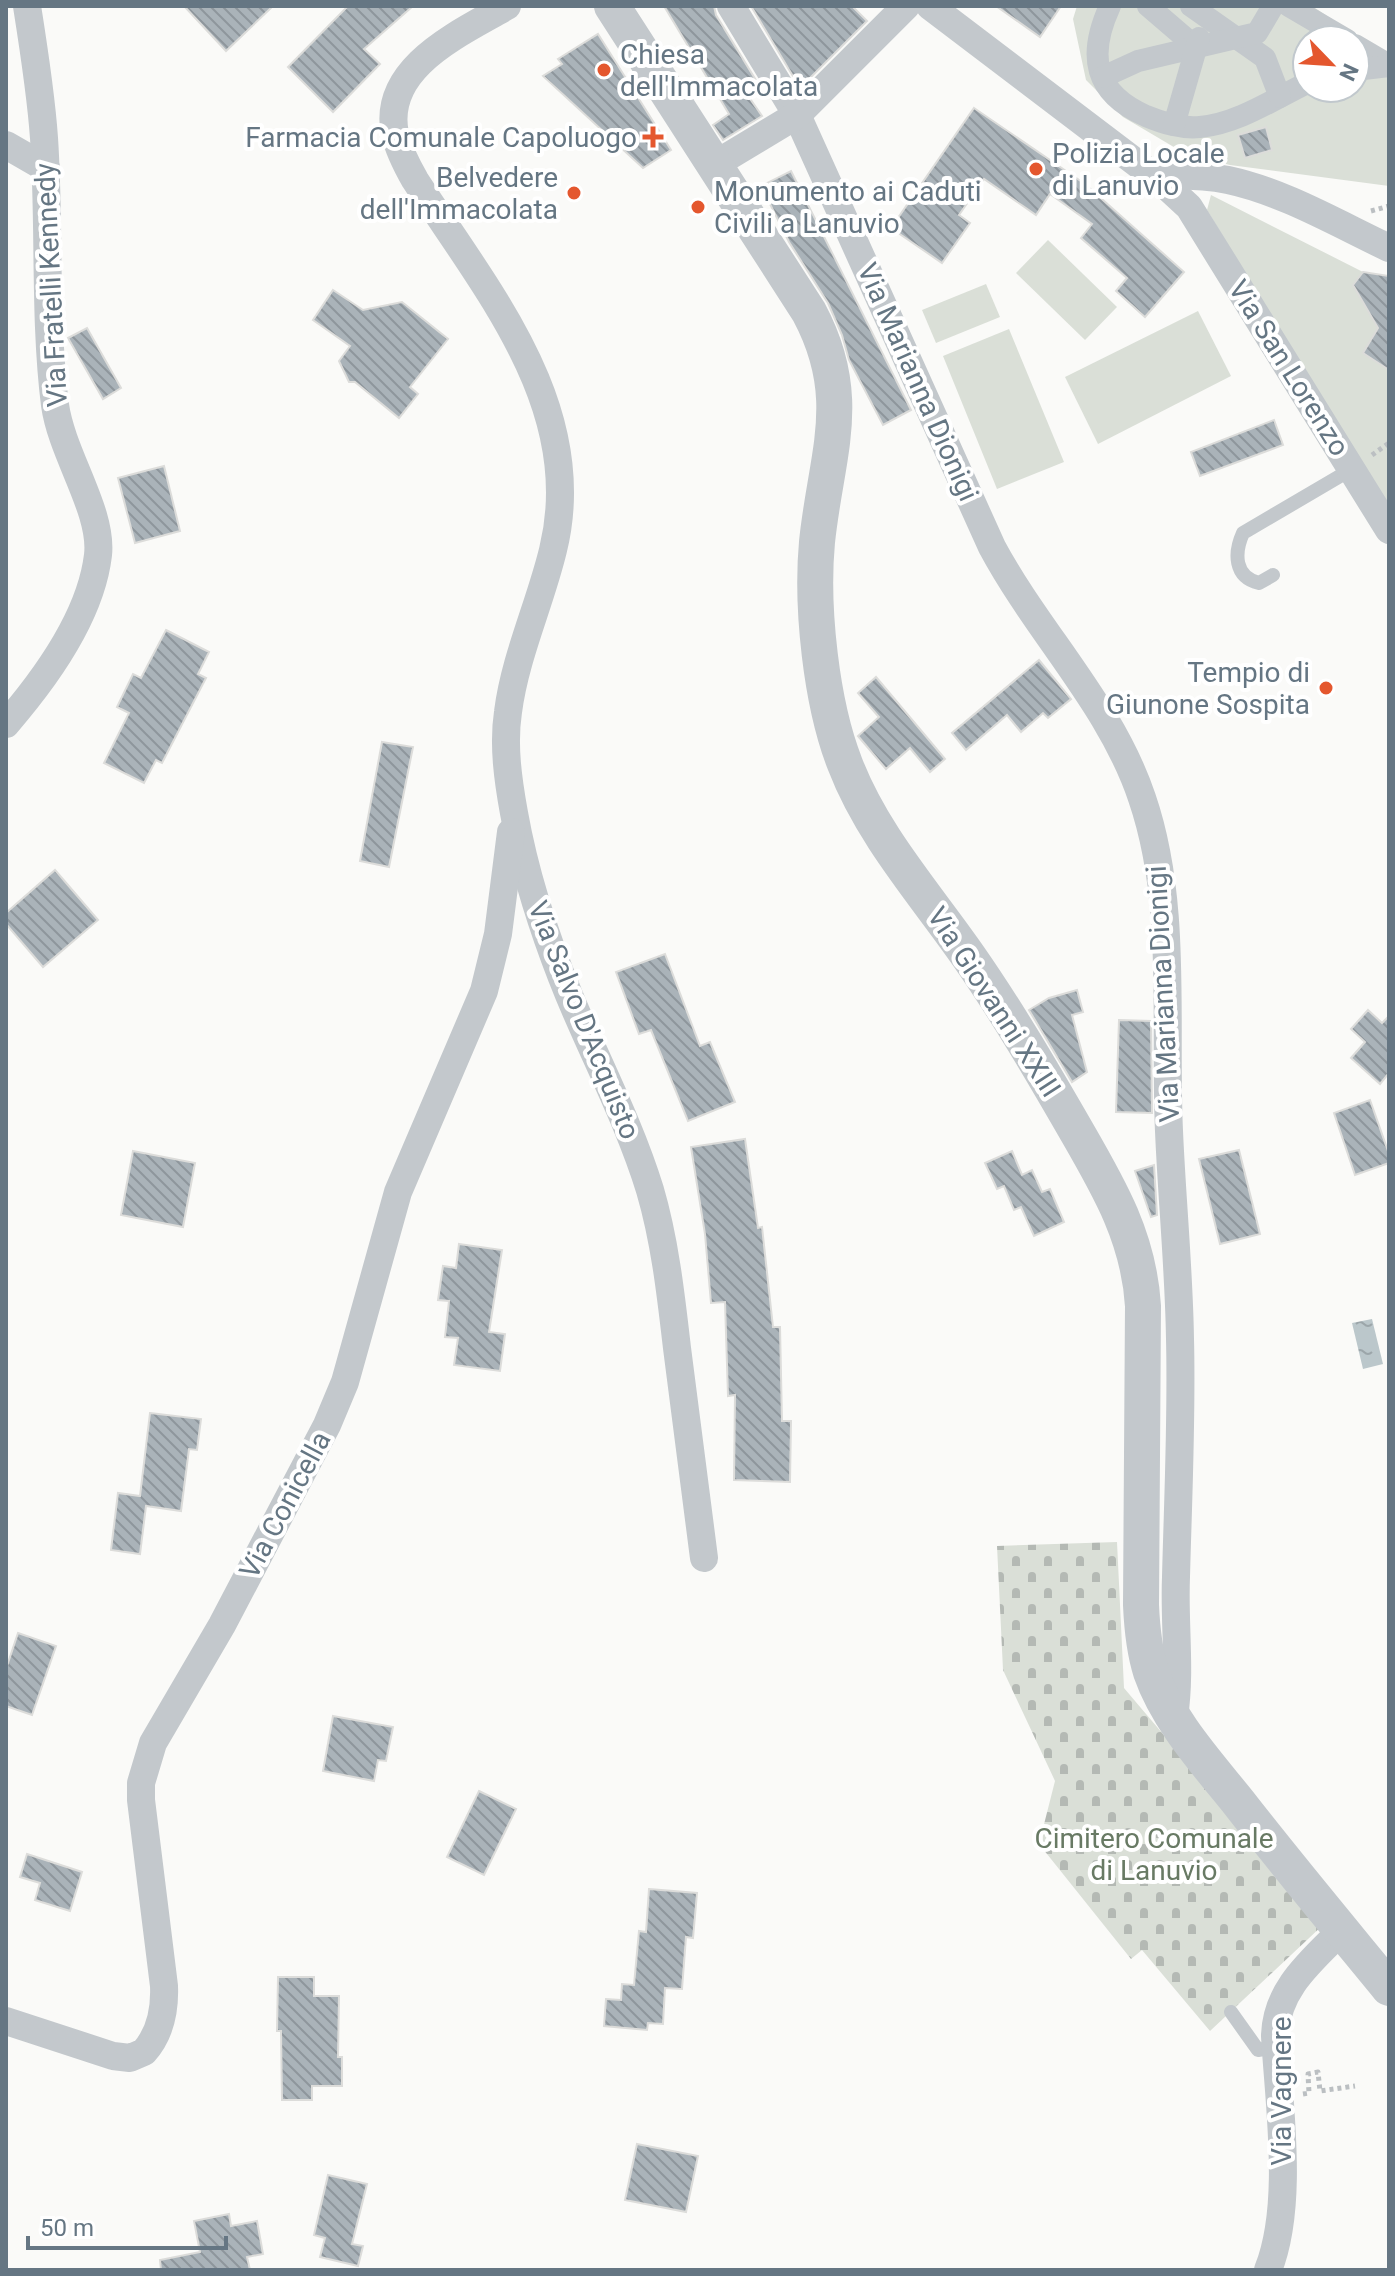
<svg xmlns="http://www.w3.org/2000/svg" width="1395" height="2276" viewBox="0 0 1395 2276" font-family="Roboto,sans-serif">
	<style>
		.cemetery { fill: url(#cemetery-stones) }
		.park { fill: #dadfd7; fill-rule: evenodd }
		.water { fill: url(#water-ripples) }
		.building { fill: url(#building-back-hatch); stroke: #dcdcda; stroke-width: 2 }
		.lines { fill: none; stroke-linecap: round; stroke-linejoin: round }
		.path { stroke: #bbbfc2; stroke-width: 5; stroke-dasharray: 4 4; stroke-linecap: butt }
		.service { stroke: #c3c8cc; stroke-width: 14 }
		.pedestrian { stroke: #c3c8cc; stroke-width: 22 }
		.minor { stroke: #c3c8cc; stroke-width: 28 }
		.tertiary { stroke: #c3c8cc; stroke-width: 36 }
		.poi-dot { fill: #e4572e; stroke: #fff; stroke-width: 3 }
		.labels { text-anchor: middle; dominant-baseline: central; stroke-width: 8; stroke-linejoin: round; paint-order: stroke }
		.poi-label { font-size: 28px; fill: #657683; stroke: #fff; text-anchor: start }
		.street-label { font-size: 28px; fill: #657683; stroke: #fff }
		.park-label { font-size: 28px; fill: #687a64; stroke: #fff }
	</style>
	<defs>
		<pattern id="cemetery-stones" width="16" height="16" patternUnits="userSpaceOnUse" patternTransform="scale(2)"><rect width="16" height="16" fill="#dadfd7"/><path d="M2 7V4a2 2 0 0 1 4 0v3zM10 15v-3a2 2 0 0 1 4 0v3z" fill="#b4b9b4"/></pattern>
		<pattern id="water-ripples" width="26" height="14" patternUnits="userSpaceOnUse" patternTransform="scale(2)"><rect width="26" height="14" fill="#bbc7cb"/><path d="M2 4q2-2 4 0t4 0M15 11q2-2 4 0t4 0" fill="none" stroke="#9ca6aa"/></pattern>
		<pattern id="building-back-hatch" width="6" height="6" patternUnits="userSpaceOnUse" patternTransform="scale(2)"><rect width="6" height="6" fill="#aab3b9"/><path d="M-1 5l2 2M0 0l6 6M5-1l2 2" fill="none" stroke="#8e969c"/></pattern>
	</defs>
	<rect width="100%" height="100%" fill="#fafaf8"/>
	<polygon class="cemetery" points="1117,1542 1124,1688 1324,1924 1210,2031 1142,1950 1131,1959 1039,1844 1055,1781 1003,1670 997,1546"/>
	<g class="park">
		<path d="M1077 6H1312L1389 57V186L1230 165 1184 153 1123 117 1086 80 1073 19ZM1307 40H1355V88H1307Z"/>
		<polygon points="1211,195 1363,272 1389,276 1389,511 1207,210"/>
		<polygon points="1048,240 1117,307 1085,340 1016,273"/>
		<polygon points="986,284 1000,317 936,343 922,310"/>
		<polygon points="1198,311 1231,376 1098,444 1065,377"/>
		<polygon points="1009,329 1064,462 997,489 943,356"/>
	</g>
	<polygon class="water" points="1372,1319 1383,1364 1363,1369 1352,1323"/>
	<g class="building">
		<polygon points="184,6 273,6 226,51"/>
		<polygon points="348,6 413,6 364,49 380,64 333,112 288,67"/>
		<polygon points="664,6 714,6 716,15 757,82 744,90 762,116 723,140 713,125 729,114"/>
		<polygon points="751,6 852,6 867,21 800,88"/>
		<polygon points="996,6 1061,6 1040,37"/>
		<polygon points="598,34 671,150 643,168 543,76 562,64 558,59"/>
		<polygon points="974,108 1085,184 1184,272 1145,317 1116,291 1127,278 1081,238 1092,224 1050,194 1036,215 984,179 959,215 970,223 942,263 891,228"/>
		<polygon points="1266,127 1272,150 1245,158 1238,135"/>
		<polygon points="791,171 911,410 883,425 849,360 842,335 828,303 789,242 761,186"/>
		<polygon points="1363,272 1389,276 1389,370 1363,353 1378,328 1353,285"/>
		<polygon points="333,290 363,310 402,302 448,339 410,387 418,394 399,418 355,382 349,382 339,361 350,346 313,320"/>
		<polygon points="87,328 121,388 103,399 68,338"/>
		<polygon points="1274,420 1283,445 1200,476 1191,452"/>
		<polygon points="164,466 180,531 135,543 118,478"/>
		<polygon points="166,630 209,652 198,674 206,678 162,763 156,760 144,783 104,763 129,713 117,707 133,674 141,678"/>
		<polygon points="1039,660 1071,699 1048,718 1043,713 1021,732 1007,715 966,750 952,733"/>
		<polygon points="876,677 945,759 930,772 910,748 886,769 858,736 879,717 858,693"/>
		<polygon points="382,742 413,747 389,867 360,861"/>
		<polygon points="55,870 98,920 43,967 6,924 6,913"/>
		<polygon points="665,954 700,1046 710,1042 735,1102 688,1121 651,1030 639,1034 616,972"/>
		<polygon points="1077,990 1083,1012 1072,1015 1087,1072 1072,1082 1029,1010 1049,998"/>
		<polygon points="1368,1010 1382,1023 1389,1016 1389,1073 1380,1084 1351,1058 1365,1042 1351,1029"/>
		<polygon points="1119,1020 1151,1021 1152,1113 1116,1112"/>
		<polygon points="1370,1100 1389,1154 1389,1163 1355,1175 1334,1113"/>
		<polygon points="745,1139 758,1228 762,1227 773,1327 780,1327 782,1421 791,1421 790,1482 734,1480 735,1395 728,1396 725,1302 711,1303 705,1234 691,1147"/>
		<polygon points="1239,1150 1260,1234 1220,1244 1199,1159"/>
		<polygon points="133,1151 195,1163 183,1227 121,1215"/>
		<polygon points="1012,1151 1022,1175 1032,1170 1042,1192 1050,1189 1064,1222 1034,1236 1021,1207 1014,1210 1004,1186 997,1189 985,1163"/>
		<polygon points="1154,1165 1157,1215 1151,1217 1135,1171"/>
		<polygon points="459,1244 502,1250 489,1332 505,1334 500,1371 454,1365 458,1338 445,1337 449,1301 438,1300 443,1266 456,1268"/>
		<polygon points="150,1413 201,1419 197,1450 189,1449 181,1511 146,1506 140,1554 111,1550 118,1493 140,1496"/>
		<polygon points="18,1633 56,1646 32,1715 6,1706 6,1669"/>
		<polygon points="333,1716 393,1727 386,1761 378,1760 374,1781 323,1771"/>
		<polygon points="479,1791 516,1809 484,1875 447,1857"/>
		<polygon points="27,1854 82,1872 70,1911 35,1900 40,1883 20,1877"/>
		<polygon points="649,1889 697,1893 693,1938 686,1937 682,1989 665,1988 663,2024 648,2023 647,2030 604,2026 606,1999 621,2000 622,1984 634,1985 639,1931 646,1932"/>
		<polygon points="278,1977 314,1977 314,1996 339,1996 338,2057 342,2057 342,2086 312,2086 312,2100 282,2100 281,2031 277,2031"/>
		<polygon points="637,2144 698,2156 686,2212 625,2200"/>
		<polygon points="328,2175 367,2184 352,2244 363,2246 358,2266 320,2257 325,2238 314,2235"/>
		<polygon points="229,2214 231,2226 257,2221 263,2254 247,2257 250,2270 161,2270 160,2260 200,2252 194,2221"/>
	</g>
	<g class="lines">
		<g class="path">
			<polyline points="1371,211 1389,206"/>
			<polyline points="1372,455 1389,443"/>
			<polyline points="1303,2094 1309,2093 1308,2074 1318,2072 1320,2091 1355,2086"/>
		</g>
		<g class="service">
			<path d="M1273 575 1259 583C1234 577 1234 553 1243 533L1352 469"/>
			<polyline points="1231,2012 1258,2050 1276,2047"/>
		</g>
		<g class="pedestrian">
			<path d="M1110 6C1087 56 1094 93 1146 116 1163 123 1181 129 1200 127 1237 124 1274 99 1307 83"/>
			<polyline points="1148,6 1197,48"/>
			<polyline points="1191,6 1265,58 1280,97"/>
			<polyline points="1289,6 1347,40"/>
			<polyline points="1355,45 1389,65"/>
			<polyline points="1355,70 1389,66"/>
			<polyline points="1103,77 1138,61 1257,33 1273,6"/>
			<polyline points="1174,125 1199,38"/>
		</g>
		<g class="minor">
			<path d="M507 6C461 33 381 67 395 134 399 151 407 166 415 180 487 291 588 409 553 550 540 604 515 657 508 712 503 745 508 780 514 813 525 875 545 936 569 995 596 1060 629 1122 650 1190 665 1241 671 1296 677 1348 686 1418 695 1488 704 1558"/>
			<path d="M731 6 797 115 992 547C1038 633 1111 705 1142 798 1178 903 1164 1022 1169 1131 1172 1201 1179 1270 1180 1339 1182 1418 1178 1498 1176 1577 1174 1624 1181 1671 1174 1717"/>
			<polyline points="930,6 1163,183 1189,207 1389,530"/>
			<polyline points="6,145 46,168"/>
			<polyline points="714,165 797,115 906,6"/>
			<path d="M1153 176C1179 175 1203 175 1228 180 1284 192 1338 224 1389 248"/>
			<path d="M6 724C45 679 91 615 98 555 103 511 62 455 55 405 44 317 50 227 44 138 41 94 34 50 27 6"/>
			<path d="M6 2021 113 2056 130 2058 144 2052C160 2034 165 2010 164 1986L141 1800V1783L153 1743 222 1625 327 1425 345 1382 398 1192 484 991 498 934 511 832"/>
			<path d="M1268 2270C1294 2205 1279 2106 1275 2036 1276 1990 1310 1962 1340 1932"/>
		</g>
		<path class="tertiary" d="M612 6 809 312C855 398 826 454 817 542 811 607 821 703 845 764 872 835 926 895 969 957 1008 1013 1043 1073 1077 1132 1110 1189 1139 1239 1143 1306L1141 1605C1142 1628 1144 1650 1151 1672 1168 1721 1207 1763 1239 1803 1288 1866 1339 1927 1389 1988"/>
	</g>
	<g class="poi-dot">
		<circle cx="604" cy="70" r="8"/>
		<path d="M649 125h8v8h8v8h-8v8h-8v-8h-8v-8h8z"/>
		<circle cx="1036" cy="169" r="8"/>
		<circle cx="574" cy="193" r="8"/>
		<circle cx="698" cy="207" r="8"/>
		<circle cx="1326" cy="688" r="8"/>
	</g>
	<g class="labels">
		<g class="poi-label">
			<text x="620" y="54">Chiesa<tspan x="620" dy="32">dell'Immacolata</tspan></text>
			<text x="637" y="137" text-anchor="end">Farmacia Comunale Capoluogo</text>
			<text x="1052" y="153">Polizia Locale<tspan x="1052" dy="32">di Lanuvio</tspan></text>
			<text x="558" y="177" text-anchor="end">Belvedere<tspan x="558" dy="32">dell'Immacolata</tspan></text>
			<text x="714" y="191">Monumento ai Caduti<tspan x="714" dy="32">Civili a Lanuvio</tspan></text>
			<text x="1310" y="672" text-anchor="end">Tempio di<tspan x="1310" dy="32">Giunone Sospita</tspan></text>
		</g>
		<g class="street-label">
			<text transform="translate(51 285) rotate(-93)">Via Fratelli Kennedy</text>
			<text transform="translate(1289 368) rotate(58)">Via San Lorenzo</text>
			<text transform="translate(918 382) rotate(66)">Via Marianna Dionigi</text>
			<text transform="translate(1163 994) rotate(-93)">Via Marianna Dionigi</text>
			<text transform="translate(994 1002) rotate(57)">Via Giovanni XXIII</text>
			<text transform="translate(584 1020) rotate(68)">Via Salvo D'Acquisto</text>
			<text transform="translate(285 1505) rotate(-62)">Via Conicella</text>
			<text transform="translate(1281 2091) rotate(-90)">Via Vagnere</text>
		</g>
		<g class="park-label">
			<text x="1154" y="1838">Cimitero Comunale<tspan x="1154" dy="32">di Lanuvio</tspan></text>
		</g>
	</g>
	<rect width="1395" height="2276" fill="none" stroke="#657683" stroke-width="16"/>
	<g transform="translate(1331 64) rotate(115)"><circle r="38" fill="#ffffff" stroke="#c1c8cd" stroke-width="2"/>
	<path d="M0-6L14 30L0 20L-14 30Z" fill="#e4572e"/>
	<text y="-12" font-size="22" font-weight="bold" text-anchor="middle" fill="#657683">N</text>
	</g>
	<path d="M28 2236v12h198v-12" fill="none" stroke="#657683" stroke-width="4"/>
	<text x="40" y="2236" font-size="24" fill="#657683" stroke="#ffffff" stroke-width="6" paint-order="stroke">50 m</text>
</svg>
